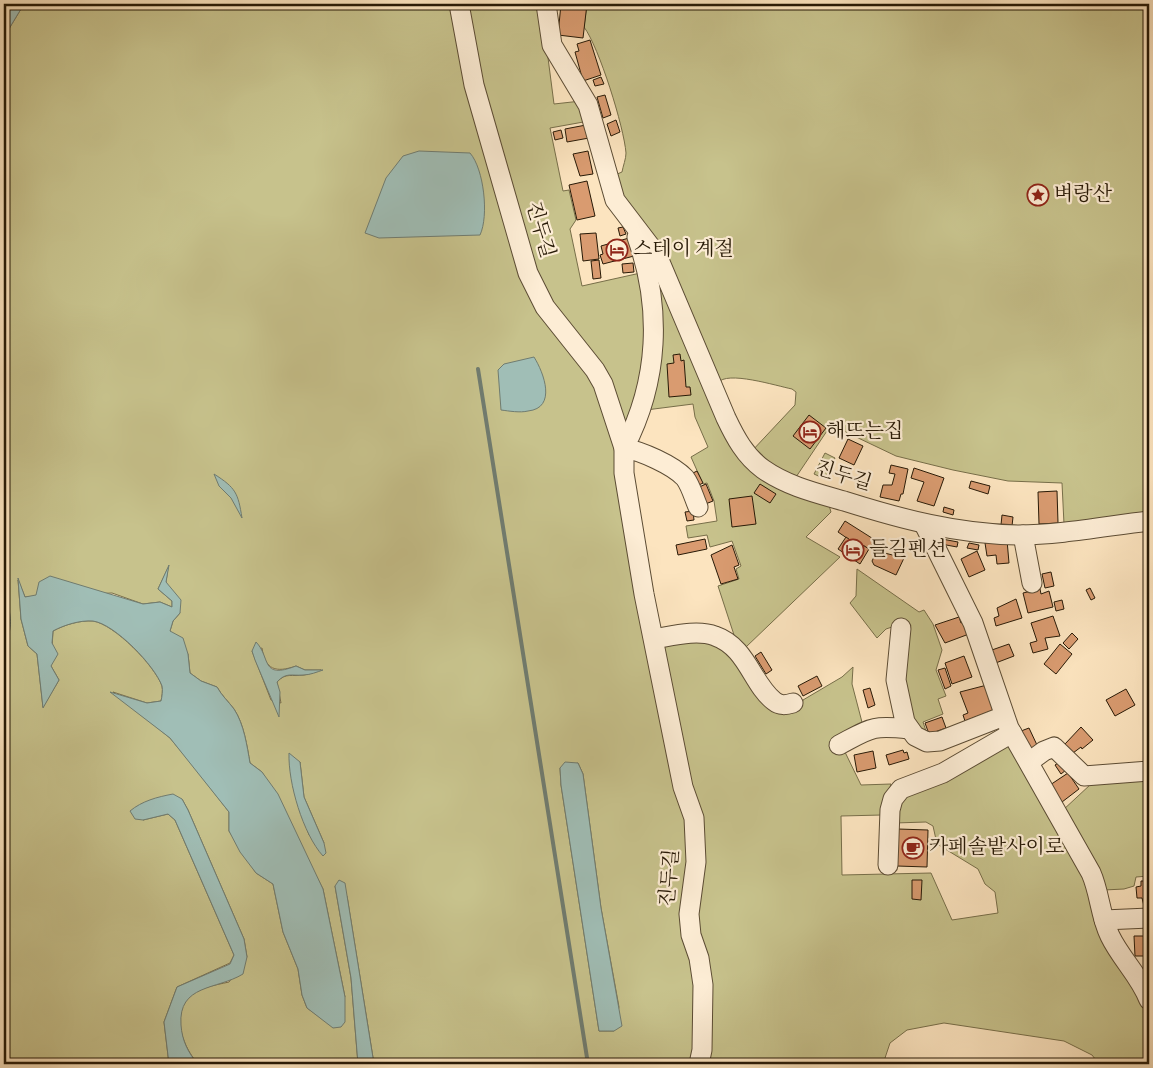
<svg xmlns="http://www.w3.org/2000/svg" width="1153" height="1068" viewBox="0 0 1153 1068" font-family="'Sorts Mill Goudy','Noto Serif KR',serif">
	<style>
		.green { fill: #c7c28c; stroke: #776e49; fill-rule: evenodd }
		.water { fill: #a0beb6; stroke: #707c70 }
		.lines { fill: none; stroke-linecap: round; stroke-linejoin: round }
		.stream { stroke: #707c70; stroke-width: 4 }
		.building { fill: #d99b70; stroke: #271906 }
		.minor-casing { stroke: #5c4c34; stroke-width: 21 }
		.minor { stroke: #fdedd5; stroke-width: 19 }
		.labels { text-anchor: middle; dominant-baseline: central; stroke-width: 4.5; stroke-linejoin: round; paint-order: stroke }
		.poi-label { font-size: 20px; fill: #271906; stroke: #fdedd5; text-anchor: start }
		.street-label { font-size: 20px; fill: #271906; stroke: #fdedd5 }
	</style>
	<rect width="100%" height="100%" fill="#fce4bf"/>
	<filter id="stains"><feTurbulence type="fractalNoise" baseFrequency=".004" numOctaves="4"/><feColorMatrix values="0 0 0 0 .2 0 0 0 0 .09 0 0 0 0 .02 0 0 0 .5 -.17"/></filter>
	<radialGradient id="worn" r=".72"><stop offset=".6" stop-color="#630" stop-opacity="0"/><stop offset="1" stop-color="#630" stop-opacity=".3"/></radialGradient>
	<g class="green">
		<path d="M24 4H455L515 236 604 396 689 817 694 956 695 1064H374L347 896 335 886 351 978 358 1064H198C184 1048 172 1019 186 999 195 988 216 985 229 982L247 957 244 939 188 810 182 799 143 820 168 814 175 820 234 955 230 963 177 987 164 1022 169 1064H4V642L8 638 7 599 4 597V37ZM168 568 166 582 180 613 173 621 170 631 188 654 190 673 201 681 217 687C222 696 228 701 234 709 244 724 247 746 250 763L262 772 323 889 345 997 320 1017 307 1008 302 995 298 969 283 932 273 884 256 873 229 831V812L194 767 170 738 113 692 147 703 161 701C162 697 163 690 162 686 155 666 114 624 93 621 80 620 64 625 53 631L51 666 59 680 43 707 37 654 28 646 21 619 18 580 25 597 112 593 143 604 160 602 172 607V601L158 589ZM262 648C265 670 276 673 296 666L305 670H321C315 672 310 674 304 675 292 677 286 672 277 682L281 703 271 700 252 651ZM300 762 304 797 324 843 309 835 293 787ZM578 763 583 774 601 908 619 1007 614 1031H599L561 785 560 768Z"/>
		<polygon points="461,4 541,4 554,104 581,101 589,121 550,128 563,191 569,190 576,220 570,229 582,286 645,272 651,324 628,431 540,295"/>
		<path d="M587 4H1149V516L1064 524 1062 483 1008 481 953 470 896 456 831 425 794 480 751 452 795 405 796 392 792 389C777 386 726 370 718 383L610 177 622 172C623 166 626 159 626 153 624 127 599 47 584 27Z"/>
		<polygon points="639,235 730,437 828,502 831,512 806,537 840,557 746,647 735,638 718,586 739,579 736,569 741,566 732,541 710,547 707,535 688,538 686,526 717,521 714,501 707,483 703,484 691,457 708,447 695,417 693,404 646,410 650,395"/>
		<polygon points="825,453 835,458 825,479 814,474"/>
		<polygon points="857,569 919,612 924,610 933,624 942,650 936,670 946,696 938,699 943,714 923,722 928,737 912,724 895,626 886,629 877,638 850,603 856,596"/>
		<polygon points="716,639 792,712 801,707 803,700 842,677 853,667 852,684 863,726 844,750 861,785 891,784 882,815 841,816 842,875 931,873 952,920 998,913 995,892 985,884 978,869 937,844 933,826 926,822 895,823 898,798 1001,743 1017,746 1143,994 1149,1011 1148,1064 1099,1064 1092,1055 1064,1041 944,1023 907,1030 890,1043 883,1064 702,1064 695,802 663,644"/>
		<polygon points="1149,778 1149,876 1136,877 1134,886 1124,889 1104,890 1062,811 1091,784"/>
	</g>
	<g class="water">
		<polygon points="10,4 24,4 4,37 4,17 8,14"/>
		<path d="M419 151 470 153C484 169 489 216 480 235L379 238 365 233 386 178 403 156Z"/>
		<path d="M534 357C544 373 557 408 528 411 520 413 509 411 501 410L498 370 504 364Z"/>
		<path d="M214 474C236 488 238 493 242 518L231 498 219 486Z"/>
		<path d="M169 565 166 582 181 600 180 613 173 621 170 631 183 638 188 654 190 673 201 681 217 687C222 696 228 701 234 709 244 724 247 746 250 763L262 772 278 794 323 889 345 997V1022L341 1027 333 1028 307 1008 302 995 298 969 283 932 273 884 256 873 240 852 229 831V812L170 738 110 692 147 703 161 701C162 697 163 690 162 686 155 666 115 624 93 621 80 620 64 625 53 631L52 643 58 654 51 666 59 680 43 708 37 654 28 646 21 619 18 578 25 597 36 595 39 582 50 576 143 604 160 602 172 607V601L158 589Z"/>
		<path d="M4 597 7 599C10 613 14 631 4 642Z"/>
		<path d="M256 642C271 657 260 680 296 666L305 670H323C317 672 310 675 303 675 291 676 286 672 277 682L280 692 279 717 255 660 252 651Z"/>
		<path d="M289 753 300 762 304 797 324 843 326 853 323 856C303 834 288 783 289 753Z"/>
		<polygon points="565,762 578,763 583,774 601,908 622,1026 614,1031 599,1031 561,785 560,768"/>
		<path d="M173 794 182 799 188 810 244 939 247 957 243 974C217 990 178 984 181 1025 182 1040 188 1053 198 1064H169L164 1022 177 987 230 964 234 955 175 820 168 814 143 820 135 819 130 811C142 801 157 797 173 794Z"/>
		<polygon points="339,880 345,883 374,1064 358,1064 351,978 335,886"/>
	</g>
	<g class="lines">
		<polyline class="stream" points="478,369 588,1064"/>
	</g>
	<g class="building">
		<polygon points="561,4 587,4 583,38 558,35"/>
		<polygon points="590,40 601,75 583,81 575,52 579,51 577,44"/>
		<polygon points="601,77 604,84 595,86 593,80"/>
		<polygon points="605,95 611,115 603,118 597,97"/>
		<polygon points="616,120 620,132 611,136 607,124"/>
		<polygon points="586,125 589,138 567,142 565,129"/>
		<polygon points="561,130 563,138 555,140 553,132"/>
		<polygon points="588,151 593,174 580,176 573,154"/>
		<polygon points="587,181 595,216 577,220 569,185"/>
		<polygon points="623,227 626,234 620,236 618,228"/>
		<polygon points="596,233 599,259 583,261 580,234"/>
		<polygon points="629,238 634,256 603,264 600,255 603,254 601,246"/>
		<polygon points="599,260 601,278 593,279 591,261"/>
		<polygon points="633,263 634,272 623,273 622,264"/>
		<polygon points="680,354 681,361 684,360 686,387 690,387 691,395 669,397 667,364 674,363 673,355"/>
		<polygon points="809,415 826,428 810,449 793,436"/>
		<polygon points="848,439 863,446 854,465 839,458"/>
		<polygon points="891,465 908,469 903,494 901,494 899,501 880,497 883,485 892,485 895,474 889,473"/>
		<polygon points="914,468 944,478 934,506 917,501 924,482 911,478"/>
		<polygon points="697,471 703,483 695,487 689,475"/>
		<polygon points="971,481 990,486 988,494 969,488"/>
		<polygon points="706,484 713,501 703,505 697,488"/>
		<polygon points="760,484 776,494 770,503 754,493"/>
		<polygon points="1057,491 1058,523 1039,524 1038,492"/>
		<polygon points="752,496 756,524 732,527 729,499"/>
		<polygon points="944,507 954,510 953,515 943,512"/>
		<polygon points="693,511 694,520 687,521 685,512"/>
		<polygon points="1002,515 1013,517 1012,526 1001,525"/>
		<polygon points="845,521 875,540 869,549 861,544 860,547 838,532"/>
		<polygon points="846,537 860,547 861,544 869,549 860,564 838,549"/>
		<polygon points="705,539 707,549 678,555 676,545"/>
		<polygon points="942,539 958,542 957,547 941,544"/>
		<polygon points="1007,540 1009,563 997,564 996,555 987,556 985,543"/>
		<polygon points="969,543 979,545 978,550 967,548"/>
		<polygon points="732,545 739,565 734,567 738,579 721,584 711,555"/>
		<polygon points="877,551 904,558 896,575 874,565 872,561"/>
		<polygon points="977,551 985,570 969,577 961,559"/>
		<polygon points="1051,572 1054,586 1045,588 1042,574"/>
		<polygon points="1090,588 1095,598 1091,600 1086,590"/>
		<polygon points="1040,589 1041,594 1049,591 1053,607 1028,613 1023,593"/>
		<polygon points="1016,599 1022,618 996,626 994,618 999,616 997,608"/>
		<polygon points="1062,600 1064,609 1056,611 1054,602"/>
		<polygon points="1053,616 1060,636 1045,638 1048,649 1033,653 1030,643 1037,641 1031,623"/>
		<polygon points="959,617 961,623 965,622 969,634 945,643 935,625"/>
		<polygon points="1072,633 1078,639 1069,649 1063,643"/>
		<polygon points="1009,644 1014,656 993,664 989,651"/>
		<polygon points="1060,644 1072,654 1056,674 1044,664"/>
		<polygon points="761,652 772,670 766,674 755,656"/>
		<polygon points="964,656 972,677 952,684 945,663"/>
		<polygon points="945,668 951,686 945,689 938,670"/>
		<polygon points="817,676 822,686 803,696 798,686"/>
		<polygon points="987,685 996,709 965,721 963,715 968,713 960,692"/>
		<polygon points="870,688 875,705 868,708 863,690"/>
		<polygon points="1126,689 1135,705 1115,716 1106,700"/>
		<polygon points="942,717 946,728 929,734 925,723"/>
		<polygon points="1081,727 1093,740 1082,749 1081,747 1073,753 1065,744"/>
		<polygon points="1029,728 1037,745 1030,749 1021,731"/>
		<polygon points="903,750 904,753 907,752 909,759 889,765 886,755"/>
		<polygon points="873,751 876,768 857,772 854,755"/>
		<polygon points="1060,762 1066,770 1061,774 1055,765"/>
		<polygon points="1068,773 1079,789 1062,802 1050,785"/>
		<polygon points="898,829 928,830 927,867 897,866"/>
		<polygon points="912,880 922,880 921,900 912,899"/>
		<polygon points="1141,881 1149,881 1149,909 1145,910 1142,898 1137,898 1136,887 1141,886"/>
		<polygon points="1134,936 1149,936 1149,956 1135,956"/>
	</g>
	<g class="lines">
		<g class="minor-casing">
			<g id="minor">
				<polyline points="459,4 474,85 528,273 545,307 595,370 603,384 624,448 624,473 644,594 683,787 694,818 696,862 689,914 691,935 699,958 703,985 702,1050 699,1064"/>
				<path d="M546 4 552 45 588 105 615 200 657 255 726 418C735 437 745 456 763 469 787 486 816 493 844 501 901 519 957 534 1018 535 1061 535 1106 526 1149 521"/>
				<path d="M637 237C662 308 659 381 624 448 641 451 673 465 685 478 691 486 694 498 698 507"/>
				<path d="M924 524 973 623 1009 728 1091 873C1100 893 1100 916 1110 936 1121 959 1140 976 1149 1000"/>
				<polyline points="1023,535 1032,583"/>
				<polyline points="901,628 896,680 905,722 915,736 927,742 940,741 1004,716"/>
				<path d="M654 639C672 636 697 629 715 636 747 647 752 684 774 701 780 706 786 705 793 703"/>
				<path d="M839 745C871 728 871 725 909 729"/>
				<polyline points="1029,762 1044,751 1054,747 1084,776 1149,771"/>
				<polyline points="888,865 890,810 893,799 901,789 943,773 1012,733"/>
				<polyline points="1104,920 1149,918"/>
			</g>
		</g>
		<use href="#minor" class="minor"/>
	</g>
	<defs>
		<g id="sight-ring" transform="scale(1.125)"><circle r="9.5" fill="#fdedd5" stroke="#8f2418" stroke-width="1.5"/><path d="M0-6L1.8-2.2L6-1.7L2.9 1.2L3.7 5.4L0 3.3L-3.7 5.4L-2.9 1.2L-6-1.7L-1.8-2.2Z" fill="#8f2418"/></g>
		<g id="hotel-ring" transform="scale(1.125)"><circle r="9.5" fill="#fdedd5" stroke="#8f2418" stroke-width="1.5"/><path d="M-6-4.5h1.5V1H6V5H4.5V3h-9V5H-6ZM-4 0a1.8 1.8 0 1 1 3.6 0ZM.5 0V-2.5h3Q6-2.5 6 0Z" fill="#8f2418"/></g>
		<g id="cafe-ring" transform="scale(1.125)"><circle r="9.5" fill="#fdedd5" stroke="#8f2418" stroke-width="1.5"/><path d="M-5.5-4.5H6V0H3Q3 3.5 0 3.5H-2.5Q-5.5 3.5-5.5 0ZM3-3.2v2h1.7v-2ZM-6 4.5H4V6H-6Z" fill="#8f2418"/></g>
	</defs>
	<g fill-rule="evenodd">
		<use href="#sight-ring" x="1038" y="195"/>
		<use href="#hotel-ring" x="617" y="250"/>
		<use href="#hotel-ring" x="810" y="432"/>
		<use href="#hotel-ring" x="853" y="550"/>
		<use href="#cafe-ring" x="913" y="848"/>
	</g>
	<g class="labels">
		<g class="poi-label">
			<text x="1054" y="195">벼랑산</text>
			<text x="633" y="250">스테이 계절</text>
			<text x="826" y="432">해뜨는집</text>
			<text x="869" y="550">들길펜션</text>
			<text x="929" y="848">카페솔밭사이로</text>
		</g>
		<g class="street-label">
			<text transform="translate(539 230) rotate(74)">진두길</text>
			<text transform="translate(843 477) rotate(17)">진두길</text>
			<text transform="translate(671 878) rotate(-85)">진두길</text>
		</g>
	</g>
	<rect width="1153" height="1068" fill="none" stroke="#fce4bf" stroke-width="20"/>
	<rect x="5" y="5" width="1143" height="1058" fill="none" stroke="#271906" stroke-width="2.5"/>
	<rect x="10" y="10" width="1133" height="1048" fill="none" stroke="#271906"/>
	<rect width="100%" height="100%" filter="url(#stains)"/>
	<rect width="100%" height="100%" fill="url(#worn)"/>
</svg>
